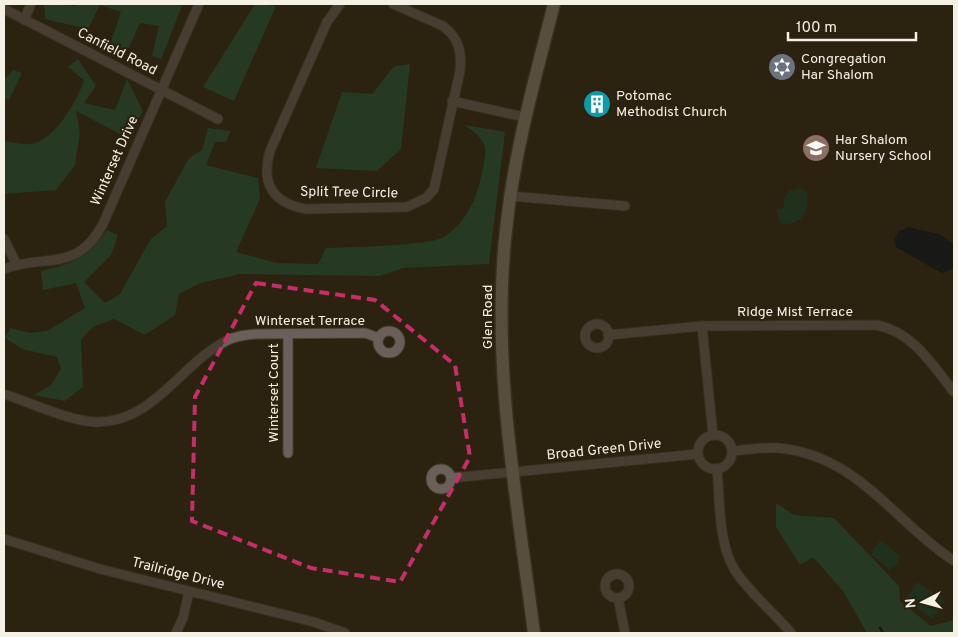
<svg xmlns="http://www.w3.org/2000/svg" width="958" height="637" viewBox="0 0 958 637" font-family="Overpass,sans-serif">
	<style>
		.green { fill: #11432d }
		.forest { fill: #1d553b }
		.water { fill: #000d20 }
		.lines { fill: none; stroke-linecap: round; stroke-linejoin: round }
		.stream { stroke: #000d20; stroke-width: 2.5 }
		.street-casing { stroke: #473f2e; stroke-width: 11 }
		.secondary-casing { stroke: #473f2e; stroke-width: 15 }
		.street { stroke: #686059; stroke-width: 9 }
		.secondary { stroke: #8f8377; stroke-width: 12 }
		.marked { fill: none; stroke: #c72e69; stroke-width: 4; stroke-dasharray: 10 6; stroke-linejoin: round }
		.labels { text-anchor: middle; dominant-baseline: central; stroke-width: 4.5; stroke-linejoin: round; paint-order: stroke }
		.street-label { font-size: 14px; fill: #f6f1e5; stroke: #2b2210 }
		.poi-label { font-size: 14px; fill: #f6f1e5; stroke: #2b2210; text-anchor: start }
	</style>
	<rect width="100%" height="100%" fill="#2b2210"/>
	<g class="green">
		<path d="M801 188 807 193C811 210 800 228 780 223L776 209 784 208V199L789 191Z"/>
		<path d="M879 542H883L900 556C899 562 894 567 889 569L872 555V551Z"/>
		<polygon points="917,582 945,601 933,619 905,600"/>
	</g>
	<g class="forest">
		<polygon points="44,4 76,6 79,4 177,4 182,6 161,59 152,56 159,26 140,23 125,56 109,48 121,12 100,5 88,29 45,19"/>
		<polygon points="255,4 276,6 234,101 203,87"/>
		<path d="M78 59 96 86 84 103 115 110 127 79 143 111 128 138 76 111 80 133 75 165 56 190 4 194V141C12 142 23 145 31 144 54 141 78 100 84 80L68 67Z"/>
		<polygon points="410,64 401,149 377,171 316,168 342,92 372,94 394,66"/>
		<polygon points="13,70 22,73 9,100 4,98 4,80"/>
		<path d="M465 125 505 132 489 264 403 268 380 276 240 274 200 283 179 294 175 315 145 335 114 319 93 327 81 340 83 387 65 401 34 395 51 385 61 369 57 357 22 349 5 338 10 328 30 333 47 331 85 308 76 283 43 290 41 271C77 263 84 258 107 230L118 235 111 255 84 282 105 303 120 294 150 240 167 226 165 202 189 158 202 150 208 128 231 131 226 142H215L206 165 258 178 260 199 236 252 277 263 318 264 326 248C347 247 430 246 444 237 465 223 476 201 481 177 487 146 491 145 465 125Z"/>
		<polygon points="776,503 794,515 834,518 899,586 900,601 931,626 954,620 954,633 867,633 843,591 813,557 800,565 776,527"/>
	</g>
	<polygon class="water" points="908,227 939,234 954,244 954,268 943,273 938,271 896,247 894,240 898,232"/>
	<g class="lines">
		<polyline class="stream" points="880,628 883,633"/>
		<g class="street-casing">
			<g id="street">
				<path d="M340 4 327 22 270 151C261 183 272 203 306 209L407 207 426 198 434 189 460 71C462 52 459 38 443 26L393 4"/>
				<polyline points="4,9 218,119"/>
				<polyline points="24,20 31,4"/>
				<polyline points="452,101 524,117"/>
				<polyline points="510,196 625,206"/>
				<polyline points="4,239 17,265"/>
				<path d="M4 269C46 253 76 274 103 224L199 4"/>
				<circle cx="597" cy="336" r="12"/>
				<polyline points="702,326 713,435"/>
				<circle cx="389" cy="342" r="11"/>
				<path d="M608 335 702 326 877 325C913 332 933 366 954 392"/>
				<path d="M4 394C29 402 73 423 99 422 154 421 181 364 226 341 235 336 245 335 256 334L365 333 379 338"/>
				<circle cx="715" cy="452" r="17"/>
				<path d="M732 451C747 450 762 447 778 448 858 455 893 521 954 561"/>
				<polyline points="288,453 288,334"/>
				<circle cx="441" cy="479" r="10"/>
				<path d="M717 469C720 500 718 541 734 569 749 593 773 611 791 633"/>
				<polyline points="451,478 698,454"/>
				<polyline points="4,539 100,569 314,622 345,633"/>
				<circle cx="617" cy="586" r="12"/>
				<polyline points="618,598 625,633"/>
				<polyline points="176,633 183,618 189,592"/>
			</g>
		</g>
		<g class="secondary-casing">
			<path id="secondary" d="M534 633C517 500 491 364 506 230 514 152 535 79 554 4"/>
		</g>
		<use href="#street" class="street"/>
		<use href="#secondary" class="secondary"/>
	</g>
	<path d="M0 0H958V637H0ZM256 283 375 300 455 365 470 457 400 582 311 568 192 521 195 397Z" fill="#2b2210" fill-opacity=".55" fill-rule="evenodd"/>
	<path class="marked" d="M256 283 375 300 455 365 470 457 400 582 311 568 192 521 195 397Z"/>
	<defs>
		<g id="synagogue-disc" transform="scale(1.4375)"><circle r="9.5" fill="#6b7280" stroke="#2b2210"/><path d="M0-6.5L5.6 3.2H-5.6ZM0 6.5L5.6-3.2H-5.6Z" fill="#fff"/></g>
		<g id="building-disc" transform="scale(1.4375)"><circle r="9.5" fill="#0f9aa8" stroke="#2b2210"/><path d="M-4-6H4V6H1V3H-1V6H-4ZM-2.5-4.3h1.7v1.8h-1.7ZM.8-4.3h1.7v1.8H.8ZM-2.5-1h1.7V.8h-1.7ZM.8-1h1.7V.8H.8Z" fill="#fff"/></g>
		<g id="school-disc" transform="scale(1.4375)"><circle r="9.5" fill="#8d6e63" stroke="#2b2210"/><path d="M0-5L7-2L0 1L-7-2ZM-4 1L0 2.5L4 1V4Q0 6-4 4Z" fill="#fff"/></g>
	</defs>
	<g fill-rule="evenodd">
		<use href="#synagogue-disc" x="782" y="67"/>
		<use href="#building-disc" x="597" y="104"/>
		<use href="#school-disc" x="816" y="148"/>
	</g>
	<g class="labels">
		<g class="street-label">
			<text transform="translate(117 52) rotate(27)">Canfield Road</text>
			<text transform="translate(115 161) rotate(-66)">Winterset Drive</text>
			<text transform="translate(349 193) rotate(1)">Split Tree Circle</text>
			<text x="795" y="312">Ridge Mist Terrace</text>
			<text transform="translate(488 317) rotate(-90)">Glen Road</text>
			<text x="310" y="321">Winterset Terrace</text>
			<text transform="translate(274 393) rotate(-90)">Winterset Court</text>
			<text transform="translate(604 450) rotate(-6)">Broad Green Drive</text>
			<text transform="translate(178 574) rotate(14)">Trailridge Drive</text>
		</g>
		<g class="poi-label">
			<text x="801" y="59">Congregation<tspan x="801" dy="16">Har Shalom</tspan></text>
			<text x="616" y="96">Potomac<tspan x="616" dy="16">Methodist Church</tspan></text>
			<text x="835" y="140">Har Shalom<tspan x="835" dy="16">Nursery School</tspan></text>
		</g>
	</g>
	<rect width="958" height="637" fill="none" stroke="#f6f1e5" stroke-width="10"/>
	<g transform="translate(923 602) rotate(264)" stroke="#2b2210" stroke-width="4" paint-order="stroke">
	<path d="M0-4L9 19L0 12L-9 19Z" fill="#f6f1e5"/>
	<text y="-8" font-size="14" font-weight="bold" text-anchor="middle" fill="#f6f1e5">N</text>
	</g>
	<path d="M788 32v8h128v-8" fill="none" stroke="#f6f1e5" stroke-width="2.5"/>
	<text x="796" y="32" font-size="15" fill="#f6f1e5" stroke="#2b2210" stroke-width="4" paint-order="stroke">100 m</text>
</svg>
